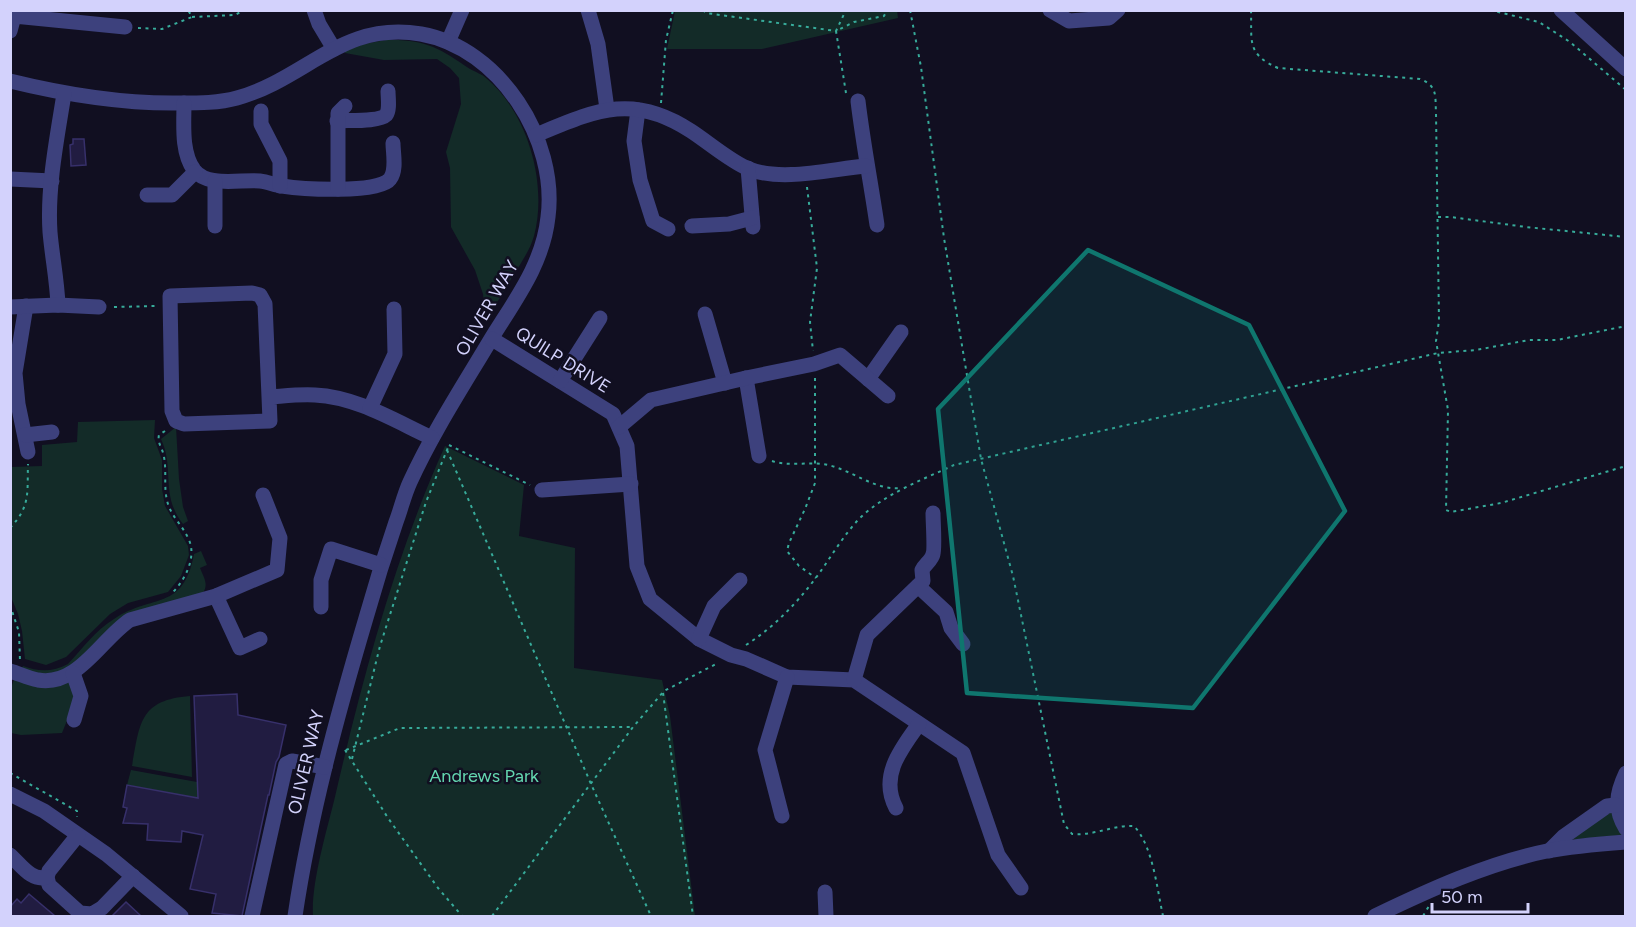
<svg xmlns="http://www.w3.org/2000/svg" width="1636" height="927" viewBox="0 0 1636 927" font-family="Figtree,sans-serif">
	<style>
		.green { fill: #132b28 }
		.building { fill: #211c41; stroke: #37306b; stroke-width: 1.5 }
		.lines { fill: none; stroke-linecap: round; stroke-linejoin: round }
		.path { stroke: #37ab9a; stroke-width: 2; stroke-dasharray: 3 4.5; stroke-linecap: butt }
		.minor { stroke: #3d417d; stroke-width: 15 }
		.marked { fill: #0f766e; fill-opacity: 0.2; stroke: #0f766e; stroke-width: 4.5; stroke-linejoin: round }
		.labels { text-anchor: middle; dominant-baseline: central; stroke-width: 5; stroke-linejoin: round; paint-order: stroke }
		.street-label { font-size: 18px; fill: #d3d2fc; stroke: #110f21 }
		.park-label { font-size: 18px; fill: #64d6b0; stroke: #110f21 }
	</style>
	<rect width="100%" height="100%" fill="#110f21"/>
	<g class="green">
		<polygon points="675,11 897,10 898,18 762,49 667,49"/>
		<path d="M386 40C426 39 439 48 470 69 475 72 482 74 486 78 528 113 548 184 534 236 530 250 522 261 515 273 509 281 497 306 490 310L486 308 484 303 483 294 475 270 451 227 450 168 446 152 461 104 459 78 450 68 437 59 384 60 345 53V51L358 45Z"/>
		<polygon points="155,420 154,438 162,460 162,489 165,506 188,546 189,555 181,576 168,592 128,603 110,614 66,657 46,665 25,659 22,631 18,614 11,597 11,467 42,466 42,445 77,442 78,422"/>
		<path d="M176 427 179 479 183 507 188 521 183 524C160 495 175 469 161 439Z"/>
		<path d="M445 446 524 485 519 536 575 548 574 668 662 680 670 716 695 916H313C311 884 326 833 334 801 362 680 394 559 445 446Z"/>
		<path d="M201 551 207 565 200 568C204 578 210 586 201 595L142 611 71 669 53 676 21 670 23 666C39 672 53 672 68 664 82 649 96 630 114 619 153 593 183 612 194 554Z"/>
		<polygon points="15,677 71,679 76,698 62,733 21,735 11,733 11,688"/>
		<path d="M190 696 192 777 132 766C140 722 140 700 190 696Z"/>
		<polygon points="131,770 197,782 198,798 127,785"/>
		<polygon points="1611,812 1624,835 1568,840"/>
	</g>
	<g class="building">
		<polygon points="73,139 84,139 86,165 71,166 70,145 73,144"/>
		<polygon points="237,694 238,715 286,725 279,757 276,762 269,795 268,795 242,916 212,913 216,894 190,889 203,835 182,831 181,842 147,840 148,824 123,823 127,808 123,807 127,785 198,798 194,696"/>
		<polygon points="29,894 55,916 10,916 10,907 17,899 21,903"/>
		<polygon points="126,902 141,916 112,916"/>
	</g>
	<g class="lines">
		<g class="path">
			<polyline points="703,10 706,13 836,31 846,10"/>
			<path d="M910 10 921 67 944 238 981 459 1013 576 1064 824 1072 834C1094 836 1112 825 1134 826 1153 846 1157 889 1163 916"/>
			<path d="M1251 10C1252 41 1246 54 1278 68L1420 79C1438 86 1435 96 1436 113L1439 321 1436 341 1448 410 1446 510 1451 512 1501 503 1626 466"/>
			<polyline points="1490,10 1539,22 1570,42 1626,90"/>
			<polyline points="192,17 235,15 244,10"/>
			<polyline points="138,28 162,29 192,17 188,10"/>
			<polyline points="846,93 836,31 854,22 884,16 887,10"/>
			<polyline points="661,103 666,40 673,10"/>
			<polyline points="807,187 817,268 810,322 813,351"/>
			<polyline points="1438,217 1451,217 1526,227 1626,237"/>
			<polyline points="114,307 156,306"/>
			<polyline points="815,378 815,483 805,509 789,543 787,551 799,566 816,578"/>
			<path d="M165 431 159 435C157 443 163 449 164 457 167 473 163 488 168 504 172 517 183 526 189 540 197 558 184 582 171 594"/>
			<polyline points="449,445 530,485"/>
			<polyline points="447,450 591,784 651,916"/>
			<path d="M772 461C790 467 810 461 828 465 854 471 875 491 902 488"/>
			<path d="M10 528C31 506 27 492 28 464"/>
			<polyline points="10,605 19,632 20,661"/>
			<path d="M746 645C774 627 795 605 815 579 830 559 842 537 859 519 884 494 922 480 954 465L1438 353 1476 350 1529 340H1557L1626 326"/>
			<polyline points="663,693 693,916"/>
			<polyline points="345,750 388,818 438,888 462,916"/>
			<polyline points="346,750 400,728 632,727"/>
			<polyline points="352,759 380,646 426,502 449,445"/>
			<polyline points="10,773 77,811 77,817"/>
			<polyline points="492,916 633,727 664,691 716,664"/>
			<polyline points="1423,916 1429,906"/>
		</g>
		<g class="minor">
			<polyline points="314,10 319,24 334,49"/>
			<polyline points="588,10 598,44 607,109"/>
			<polyline points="1050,10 1069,21 1109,18 1118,10"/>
			<polyline points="1561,10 1626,69"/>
			<polyline points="10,31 14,16 125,27"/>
			<polyline points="448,42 462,10"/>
			<path d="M10 81C67 95 122 104 180 103 199 103 219 103 237 98 306 79 343 20 421 34 500 48 558 140 548 217 543 264 515 300 491 339 463 386 433 432 410 482 404 495 401 509 396 522 385 554 375 586 366 618 337 716 310 815 295 916"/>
			<path d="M858 101C863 143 871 184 877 225"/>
			<path d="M184 103C184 124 181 152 194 170 208 188 241 179 260 181 268 182 275 185 282 186 301 189 379 194 390 179 397 170 393 153 393 143"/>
			<polyline points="638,110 634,141 640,180 653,221 668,229"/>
			<polyline points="261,111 261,124 280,161 280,186"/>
			<path d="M337 121C347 120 379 122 386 115 390 110 388 97 388 91"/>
			<path d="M536 135C594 111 632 92 691 131 708 142 731 162 749 169 782 182 831 169 866 166"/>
			<polyline points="748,168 753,227"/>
			<polyline points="10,179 52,181"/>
			<polyline points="338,189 338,113 345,106"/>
			<polyline points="147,195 172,195 195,172"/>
			<polyline points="215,226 215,181"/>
			<polyline points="692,226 729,224 752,218"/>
			<path d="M58 305C57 280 52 256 50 232 47 188 57 138 64 94"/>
			<polyline points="26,306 15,373 18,404 28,452"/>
			<polyline points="10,307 58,305 99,307"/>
			<polyline points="705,314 725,383"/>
			<polyline points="492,339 613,414 627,446 637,566 650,599 699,639 731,655 746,659 787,677 854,680 963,753 998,855 1021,888"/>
			<polyline points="746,378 759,456"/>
			<polyline points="868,379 901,332"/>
			<polyline points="560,381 600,318"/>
			<path d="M269 397 265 304 260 295 252 293 170 296 172 411 176 421 184 424 270 421 269 397C284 396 300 394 315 395 357 397 395 421 432 438"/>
			<polyline points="370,408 395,354 394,309"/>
			<polyline points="619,427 651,400 746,378 814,364 840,355 888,396"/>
			<polyline points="25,435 52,432"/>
			<polyline points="542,490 631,484"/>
			<polyline points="918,586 946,612 951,628 963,644"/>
			<polyline points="216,596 240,648 260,639"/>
			<polyline points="321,607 321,580 331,549 381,565"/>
			<polyline points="699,639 714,606 740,580"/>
			<path d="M10 671C20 674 28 678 38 680 78 687 101 639 130 620L216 596 277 570 280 538 263 495"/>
			<polyline points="73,673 81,696 74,720"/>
			<path d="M854 680 867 635 923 581 922 570C925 564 932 560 933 554 935 549 933 521 933 513"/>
			<path d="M1626 773C1616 794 1614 809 1626 829"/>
			<polyline points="10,794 44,811 106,854 181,916"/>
			<path d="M896 808C879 776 901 749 919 724"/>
			<polyline points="782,816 765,750 787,677"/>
			<polyline points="78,835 49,871 47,877 49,885 80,913 92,914 102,908 133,876"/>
			<polyline points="1549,851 1563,837 1607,806 1616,805"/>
			<path d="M10 855C21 865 32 882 47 877"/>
			<polyline points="825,892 826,916"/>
			<polyline points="252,916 286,764 292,761 325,767"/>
			<path d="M1375 916C1429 890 1488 863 1547 851 1573 846 1599 844 1626 842"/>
		</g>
	</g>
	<path class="marked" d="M1088 250 1249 325 1345 511 1193 708 967 693 938 409Z"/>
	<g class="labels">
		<g class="street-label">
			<text transform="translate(487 308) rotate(-60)">OLIVER WAY</text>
			<text transform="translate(563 360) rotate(32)">QUILP DRIVE</text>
			<text transform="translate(306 762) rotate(-77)">OLIVER WAY</text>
		</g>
		<g class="park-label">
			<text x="484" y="776">Andrews Park</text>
		</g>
	</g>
	<rect width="1636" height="927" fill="none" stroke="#d3d2fc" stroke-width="24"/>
	<path d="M1432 903v9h96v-9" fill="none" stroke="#d3d2fc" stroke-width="3"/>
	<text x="1441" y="903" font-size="18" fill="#d3d2fc" stroke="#110f21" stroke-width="4.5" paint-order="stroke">50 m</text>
</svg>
